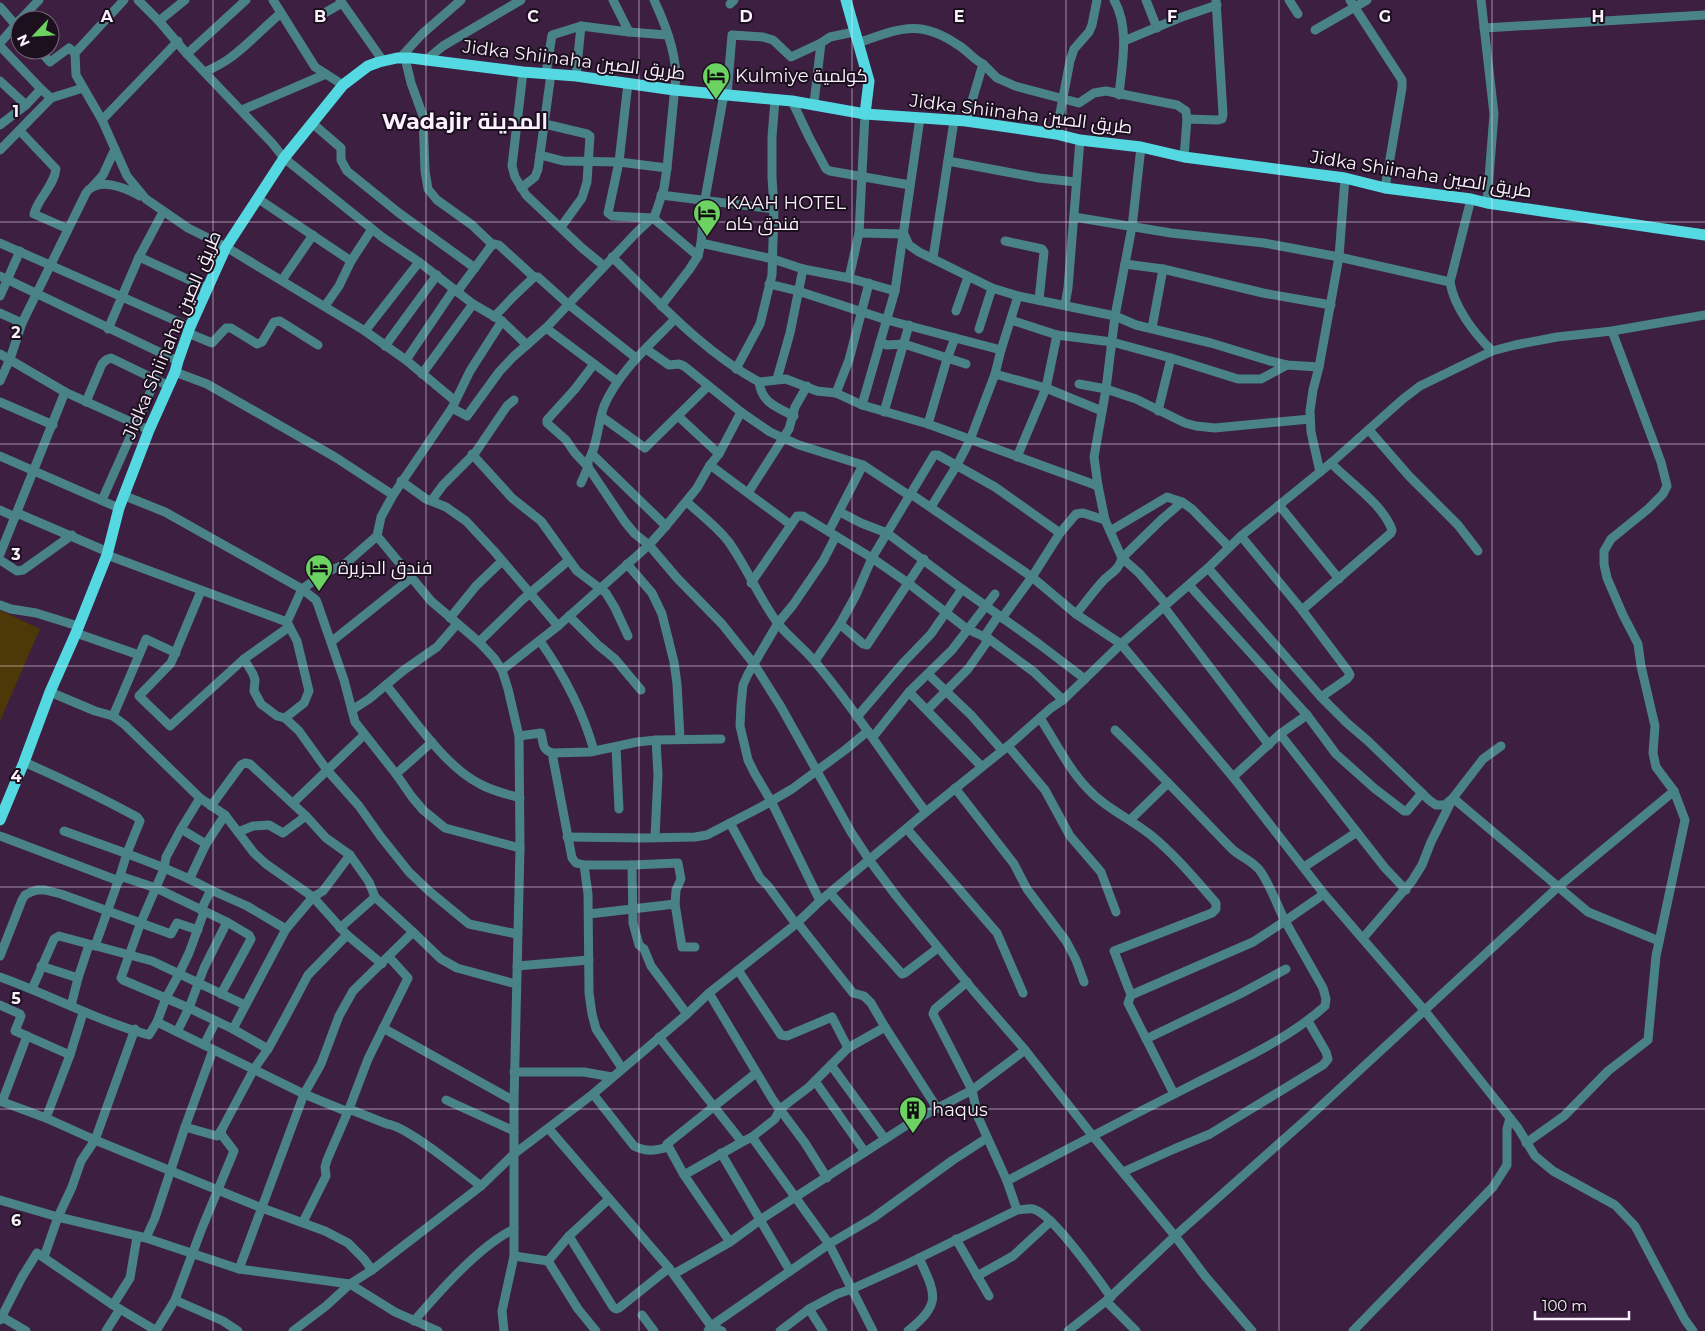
<svg xmlns="http://www.w3.org/2000/svg" width="1705" height="1331" viewBox="0 0 1705 1331" font-family="Montserrat,Cairo,sans-serif">
	<style>
		.grass { fill: #4d3807 }
		.lines { fill: none; stroke-linecap: round; stroke-linejoin: round }
		.minor { stroke: #498287; stroke-width: 9 }
		.major { stroke: #54d9e3; stroke-width: 11 }
		.grid { fill: none; stroke: #fbf0fd; stroke-width: 1; stroke-opacity: 0.55 }
		.labels { text-anchor: middle; dominant-baseline: central; stroke-width: 4; stroke-linejoin: round; paint-order: stroke }
		.street-label { font-size: 18px; fill: #fbf0fd; stroke: #1c0f1e }
		.poi-label { font-size: 18px; fill: #fbf0fd; stroke: #1c0f1e; text-anchor: start }
		.district-label { font-size: 22px; font-weight: bold; fill: #fbf0fd; stroke: #1c0f1e }
		.grid-label { font-size: 16px; text-anchor: middle; font-weight: bold; fill: #fbf0fd; stroke: #1c0f1e; stroke-width: 4; stroke-linejoin: round; paint-order: stroke }
	</style>
	<rect width="100%" height="100%" fill="#3c1f41"/>
	<polygon class="grass" points="0,610 40,629 0,721"/>
	<g class="lines">
		<g class="minor">
			<polyline points="124,0 75,53 76,75 102,120 127,176 146,199 188,228 226,247 365,331 406,360 454,400"/>
			<polyline points="138,0 159,21 187,54 272,143 284,158 382,237 419,262 473,304 502,321 527,345"/>
			<polyline points="273,0 315,67 343,85"/>
			<polyline points="340,0 383,61"/>
			<polyline points="613,0 629,32"/>
			<path d="M1114 0C1130 28 1122 64 1119 95"/>
			<polyline points="1146,0 1157,28"/>
			<polyline points="1289,0 1298,14"/>
			<polyline points="1350,0 1402,80 1402,88 1385,188"/>
			<polyline points="1481,0 1494,114 1487,203"/>
			<polyline points="730,4 734,0"/>
			<polyline points="0,7 20,30"/>
			<polyline points="321,15 342,3"/>
			<polyline points="20,20 39,0"/>
			<polyline points="159,21 185,0"/>
			<polyline points="1484,28 1705,15"/>
			<polyline points="1315,30 1367,0"/>
			<polyline points="1124,41 1179,18 1217,5"/>
			<polyline points="0,43 20,20"/>
			<path d="M858 43C899 29 919 18 958 45 967 50 974 60 983 64L966 121"/>
			<polyline points="0,46 41,89 51,98 83,88"/>
			<polyline points="39,50 50,62 69,48 75,53"/>
			<polyline points="187,54 246,0"/>
			<polyline points="400,58 422,34 461,0"/>
			<polyline points="405,58 411,83 423,116 425,171 428,189 437,200 472,225 493,245"/>
			<polyline points="425,61 443,46 521,0"/>
			<polyline points="983,64 997,78 1015,86 1079,103 1094,93 1106,91 1177,105 1186,111 1187,119"/>
			<path d="M205 72C213 68 222 64 230 58 248 45 263 28 281 13"/>
			<polyline points="523,72 512,166 515,177 526,195 582,248 604,266"/>
			<polyline points="546,73 552,35 581,26"/>
			<polyline points="576,76 581,26 629,32 667,35"/>
			<polyline points="0,81 26,105"/>
			<polyline points="628,83 619,162 608,213 612,216 653,218 698,256"/>
			<polyline points="727,94 732,35 763,37 773,40 791,57 821,43"/>
			<polyline points="792,101 809,137 826,169 830,171 910,185"/>
			<polyline points="814,103 821,43 830,37 854,32"/>
			<polyline points="242,110 326,74"/>
			<polyline points="102,120 178,41"/>
			<polyline points="312,123 341,148 341,160 347,171 399,213 475,268"/>
			<polyline points="545,124 587,134 590,136 587,182 582,198 561,227"/>
			<polyline points="0,125 26,105 41,89"/>
			<path d="M20 131 56 169C54 186 38 198 34 214L68 229"/>
			<polyline points="1056,134 1070,61 1074,49 1089,32 1092,25 1097,0"/>
			<polyline points="1141,147 1132,227 1115,316 1106,389 1094,457 1098,486 1105,520 1122,558 1139,573 1166,604"/>
			<polyline points="0,150 51,98"/>
			<polyline points="540,155 563,161 619,162 667,168"/>
			<polyline points="1184,157 1187,119 1218,120 1222,119 1223,114 1216,0"/>
			<polyline points="948,161 1039,178 1076,182"/>
			<polyline points="93,186 103,175 115,149"/>
			<polyline points="521,188 535,177 538,169 551,74"/>
			<polyline points="661,195 774,209"/>
			<polyline points="257,198 351,261"/>
			<path d="M1471 199 1450 282C1454 307 1474 333 1492 351"/>
			<polyline points="1074,217 1171,233 1264,243 1339,257 1450,282"/>
			<polyline points="859,233 904,234 909,245 919,252 992,288 1018,296 1115,316 1136,325 1211,343 1270,361 1287,365 1319,367"/>
			<polyline points="1005,241 1042,249 1044,252 1039,300"/>
			<polyline points="0,243 190,327"/>
			<polyline points="701,243 773,259 803,269 849,278 895,291"/>
			<polyline points="139,257 207,288"/>
			<path d="M612 257C659 302 701 350 759 382 762 403 776 407 794 416"/>
			<polyline points="933,258 954,121"/>
			<polyline points="1125,264 1163,269 1263,293 1331,305"/>
			<polyline points="0,276 178,361"/>
			<polyline points="849,278 859,233 865,114"/>
			<polyline points="282,280 313,235"/>
			<polyline points="769,284 798,291 887,320 1001,350"/>
			<polyline points="457,292 491,246 495,244 499,245 534,277 538,277 568,304 636,358"/>
			<polyline points="0,296 20,251"/>
			<polyline points="1065,305 1068,288 1080,140"/>
			<polyline points="325,306 339,286 351,261 372,229"/>
			<polyline points="661,306 689,270 698,256 701,243 705,199 724,94"/>
			<polyline points="956,311 968,277"/>
			<polyline points="0,313 22,323"/>
			<polyline points="494,317 513,297 534,277"/>
			<polyline points="1011,320 1057,335 1112,342 1171,358 1238,379 1261,379 1287,365"/>
			<polyline points="502,321 470,371 452,408 393,495 381,517 377,536 431,601 479,642 494,658 502,670 508,689 519,736 520,848 514,1101 514,1256 502,1311 504,1331"/>
			<polyline points="546,328 617,381"/>
			<polyline points="1152,328 1163,269"/>
			<polyline points="108,329 139,257 163,212"/>
			<polyline points="979,329 992,288"/>
			<polyline points="365,331 419,262"/>
			<polyline points="188,333 212,343 226,328 231,328 257,344 262,342 274,322 280,321 318,345"/>
			<polyline points="880,342 887,345 904,344 966,364"/>
			<polyline points="385,346 437,275"/>
			<polyline points="646,349 669,365 679,364 684,366 741,412 770,432 799,445 863,465 910,496"/>
			<polyline points="0,354 65,392 149,430"/>
			<polyline points="406,360 454,289"/>
			<polyline points="594,364 575,389 547,420 547,423 566,440 575,453 588,467 625,522 635,534 649,545 677,578 722,624 754,664 781,707 851,832 870,861 897,897 973,990 1025,1050 1092,1135 1175,1236 1205,1276 1252,1331"/>
			<polyline points="736,369 760,324 772,275 774,209 772,177 772,137 775,100"/>
			<polyline points="175,372 207,384 335,457 393,495"/>
			<polyline points="422,374 473,304"/>
			<polyline points="995,374 1046,388 1102,411"/>
			<polyline points="777,379 790,333 803,269"/>
			<path d="M0 381 10 359 22 323 86 193C98 176 126 188 140 196"/>
			<polyline points="759,382 786,379 817,391 836,393 862,405 928,424 1098,486"/>
			<polyline points="1079,384 1106,389 1136,399 1185,423 1196,426 1215,428 1310,419"/>
			<polyline points="836,393 849,360 869,283"/>
			<polyline points="0,402 53,425"/>
			<polyline points="86,402 102,364 106,360 111,358 169,386"/>
			<polyline points="862,405 895,291 920,118"/>
			<path d="M452 408 467 416 499 372 513 357 546 328 636 233 655 215 664 188 667 168 676 76C675 49 665 24 654 0"/>
			<polyline points="1158,411 1171,358"/>
			<polyline points="884,412 909,325"/>
			<polyline points="678,416 719,454"/>
			<polyline points="602,417 645,448 646,447 708,386"/>
			<polyline points="928,424 947,359 955,338"/>
			<polyline points="1369,430 1409,476 1458,525 1478,551"/>
			<polyline points="472,454 512,498 541,521 577,571 606,593 615,608 628,636"/>
			<polyline points="592,454 666,526"/>
			<polyline points="0,456 119,508"/>
			<polyline points="1017,457 1046,388 1057,335"/>
			<polyline points="710,465 791,525"/>
			<polyline points="1320,472 1311,432 1310,411 1313,390 1319,367 1339,257 1345,178"/>
			<polyline points="401,481 426,499 446,507 466,521 494,551 558,626"/>
			<path d="M581 483 588 467V461C597 448 598 422 604 406 619 371 649 346 674 320"/>
			<polyline points="748,493 789,429 795,407 807,386"/>
			<polyline points="911,494 1032,577 1076,614 1121,644 1233,777 1324,894 1425,1011 1518,1128 1535,1156 1553,1171 1615,1205 1635,1226 1685,1320 1693,1331"/>
			<polyline points="125,496 165,512 302,589 316,600 318,605 344,680 355,722 396,774 412,797 423,810 445,828 520,848"/>
			<polyline points="102,500 156,379"/>
			<polyline points="432,500 443,485 475,453 507,406 514,400"/>
			<path d="M687 502C701 515 716 526 728 541 747 567 759 599 779 625 790 638 805 649 816 663 856 710 888 763 926 812"/>
			<polyline points="1279,505 1339,579"/>
			<polyline points="931,507 957,465 970,440 995,374 1001,350 1018,296"/>
			<polyline points="0,510 15,517"/>
			<polyline points="840,512 861,523 887,533 962,589"/>
			<polyline points="17,513 108,552"/>
			<polyline points="829,531 863,465"/>
			<polyline points="1110,531 1167,497 1182,502 1192,509 1229,547"/>
			<polyline points="1241,536 1302,610 1348,671 1350,675 1347,679 1321,697"/>
			<polyline points="0,554 65,392"/>
			<polyline points="107,555 287,622 297,641 309,691 304,703 285,718"/>
			<polyline points="0,560 17,571 23,570 72,535"/>
			<polyline points="627,564 652,593 662,614 674,662 677,684 680,738"/>
			<polyline points="1208,568 1321,697 1347,723 1368,741 1429,800 1436,805 1445,805 1453,798 1588,912 1659,941"/>
			<polyline points="751,583 791,525 797,516 803,516 872,558 908,583 967,629 989,639 1034,672 1063,700"/>
			<polyline points="1189,585 1307,715 1336,754 1374,788 1404,811 1407,811 1422,793"/>
			<polyline points="201,591 171,663 139,696 170,726 244,659"/>
			<polyline points="0,605 11,609 36,613 78,626"/>
			<polyline points="1164,607 1269,745"/>
			<path d="M1302 610 1391 533 1392 530C1383 504 1349 482 1331 463"/>
			<path d="M1076 614C1085 603 1093 592 1102 582 1111 572 1118 572 1122 558L1161 520 1182 502"/>
			<polyline points="569,616 598,645 615,659 641,690"/>
			<polyline points="450,618 476,586 502,561"/>
			<polyline points="1002,618 1032,577 1060,533 1076,514 1083,513 1105,520"/>
			<polyline points="287,622 302,589 327,572 345,564 377,536"/>
			<polyline points="840,624 863,644 867,645 924,559"/>
			<polyline points="289,627 244,659 253,674 255,680 254,691 261,704 277,716 285,718 299,731 327,770 359,806 381,837 409,872 429,891 469,924 517,934"/>
			<polyline points="76,633 139,655"/>
			<polyline points="984,637 998,616"/>
			<path d="M540 641C564 675 583 711 594 751"/>
			<polyline points="331,642 411,578"/>
			<polyline points="479,642 522,600 569,560"/>
			<polyline points="815,661 840,624 856,595 872,558 934,455 938,455 995,487 1060,533"/>
			<polyline points="502,670 558,626 649,545 666,526 697,488 710,465 719,454 741,412"/>
			<polyline points="928,674 971,715 1002,750"/>
			<path d="M386 685C412 716 444 766 480 784 492 791 507 794 520 798"/>
			<polyline points="50,692 95,711 113,716 125,725 200,798 225,815 254,853 266,864 313,897 347,935 382,964"/>
			<polyline points="909,692 981,766"/>
			<polyline points="352,710 369,699 404,670 437,647 457,624"/>
			<polyline points="927,710 968,669 989,639"/>
			<polyline points="113,716 146,639 176,653"/>
			<polyline points="857,717 904,662 931,634 962,589 1039,644 1085,679"/>
			<path d="M1040 718C1055 741 1068 768 1087 788 1105 808 1131 819 1152 836 1176 856 1195 879 1216 903V909L1212 913 1114 951 1131 995"/>
			<path d="M1115 730C1155 768 1193 809 1231 848 1241 858 1253 860 1261 872 1271 887 1277 905 1285 921L1253 942 1131 995 1128 1003 1174 1094"/>
			<polyline points="1280,734 1307,715"/>
			<path d="M519 736 541 733C544 743 541 749 552 753L572 858 576 863 584 865 588 894 589 993 592 1014 596 1029 622 1068"/>
			<polyline points="873,737 909,692 952,650 995,594"/>
			<polyline points="1008,746 1045,790 1070,836 1101,872 1116,912"/>
			<polyline points="616,747 619,809"/>
			<polyline points="552,753 590,752 637,742 656,740 721,739"/>
			<path d="M24 762C63 779 100 797 137 817L140 821 127 853 120 876 95 946"/>
			<polyline points="396,774 432,742"/>
			<polyline points="1233,777 1280,734 1385,868 1406,890"/>
			<polyline points="955,788 1014,864 1027,889 1066,941 1076,960 1084,982"/>
			<polyline points="200,798 181,829 166,857 164,869 141,922 121,978 123,980 189,1008 233,1029 286,929 313,897 323,891 350,855"/>
			<polyline points="293,803 364,735"/>
			<polyline points="211,806 241,765 245,763 250,764 306,816"/>
			<polyline points="1130,820 1168,783"/>
			<polyline points="730,823 760,878 768,886 796,924"/>
			<polyline points="181,829 206,844"/>
			<polyline points="907,829 997,933 1023,993"/>
			<path d="M64 831C113 849 164 865 211 890"/>
			<polyline points="238,832 253,826 269,825 283,833 306,816 326,838 350,855 369,882 375,897 413,932 441,959 457,968 516,984"/>
			<polyline points="0,836 119,881"/>
			<polyline points="567,837 644,838 695,837 707,835 761,807 792,789 845,750 868,731"/>
			<polyline points="655,837 658,775 656,740"/>
			<polyline points="584,865 632,865 678,863 681,879 676,890 675,904"/>
			<polyline points="632,865 633,923 639,945 644,949 651,966 687,1014"/>
			<polyline points="1304,867 1357,832"/>
			<polyline points="120,876 156,888 227,922 204,968 189,1008 177,1032"/>
			<polyline points="190,878 206,844 225,815"/>
			<polyline points="830,893 902,974 905,973 938,948"/>
			<polyline points="820,901 771,801 755,774 748,760 740,726 741,705 743,685 748,674 778,623 793,605 823,561 836,536"/>
			<polyline points="201,910 211,890 247,906 286,929"/>
			<polyline points="589,914 675,904 682,947 695,947"/>
			<polyline points="797,922 853,993 864,996 871,1003 885,1027 937,1108"/>
			<polyline points="340,928 375,897"/>
			<polyline points="1363,938 1412,881 1422,865 1431,842 1453,798 1483,759 1501,746"/>
			<polyline points="0,956 22,900 25,895 31,892 37,890 45,890 61,894 171,934 177,923 198,930"/>
			<polyline points="41,966 78,978"/>
			<polyline points="517,966 589,960"/>
			<polyline points="738,970 781,1035 787,1036 832,1017 848,1048"/>
			<path d="M0 977C50 995 98 1021 149 1035L157 1022 166 998 179 974 189 953 204 912"/>
			<polyline points="967,982 935,1009 933,1014 972,1090 978,1117 1007,1181 1017,1210"/>
			<polyline points="32,989 54,939 59,936 152,961 245,1005"/>
			<polyline points="709,993 773,1100 805,1143 827,1178"/>
			<polyline points="221,994 251,939 249,935 227,922"/>
			<polyline points="0,1005 20,1014 21,1016 15,1031 27,1036 2,1102"/>
			<polyline points="71,1006 78,978 89,945"/>
			<polyline points="157,1022 304,1094 348,1112"/>
			<polyline points="383,1028 514,1101"/>
			<polyline points="233,1029 268,1049"/>
			<polyline points="27,1036 70,1055"/>
			<polyline points="659,1037 742,1142 752,1137 829,1244 873,1331"/>
			<polyline points="1146,1039 1240,994 1286,969"/>
			<polyline points="204,1045 216,1021"/>
			<polyline points="831,1065 885,1139"/>
			<polyline points="514,1072 584,1072 612,1077"/>
			<polyline points="815,1081 865,1152"/>
			<path d="M593 1094 634 1146C646 1152 655 1151 668 1147"/>
			<polyline points="446,1100 514,1131"/>
			<polyline points="0,1101 46,1118 95,1140 262,1208 325,1231 348,1243 364,1259 372,1270"/>
			<path d="M349 1109 387 1124C407 1126 462 1172 481 1186"/>
			<polyline points="46,1118 70,1055 83,1013"/>
			<polyline points="185,1127 217,1136 222,1129"/>
			<polyline points="549,1129 669,1268 711,1326 722,1331"/>
			<polyline points="752,1137 775,1119 780,1109 809,1087 848,1048 885,1027"/>
			<polyline points="1526,1143 1564,1116 1608,1071 1648,1040 1656,956 1685,820 1674,791 1656,767 1653,753 1655,726 1641,666 1638,644 1623,615 1607,578 1604,564 1604,551 1611,539 1648,509 1663,494 1667,486 1661,462 1612,331"/>
			<polyline points="721,1153 790,1271"/>
			<polyline points="1123,1172 1174,1149 1210,1134 1323,1065 1328,1059 1326,1052 1308,1021"/>
			<polyline points="684,1175 667,1144 756,1073"/>
			<path d="M1007 1181C1069 1148 1131 1116 1194 1084 1239 1061 1287 1040 1325 1006L1326 999 1323 988 1285 921 1324 894"/>
			<polyline points="609,1199 569,1236 613,1307 616,1309 619,1308 669,1268"/>
			<polyline points="0,1200 58,1217 146,1238 239,1269 350,1284 395,1312 438,1331"/>
			<polyline points="303,1222 326,1176 325,1167 327,1160 349,1109 368,1059 408,978 389,957"/>
			<polyline points="146,1238 155,1218 185,1127 213,1050"/>
			<polyline points="956,1239 989,1296"/>
			<polyline points="730,1242 684,1175 742,1142"/>
			<polyline points="514,1256 548,1261 578,1309 596,1331"/>
			<polyline points="44,1257 58,1217 72,1187 81,1161 95,1140 135,1029"/>
			<polyline points="548,1261 569,1236"/>
			<polyline points="239,1269 304,1094 321,1064 339,1016 353,991 413,932"/>
			<polyline points="674,1274 730,1242 760,1220 913,1121 972,1090 1025,1050"/>
			<polyline points="977,1276 1013,1256 1051,1221"/>
			<polyline points="175,1300 223,1321 238,1331"/>
			<polyline points="1106,1301 1136,1331"/>
			<polyline points="113,1305 130,1278 137,1237"/>
			<polyline points="809,1309 823,1331"/>
			<polyline points="642,1315 654,1331"/>
			<polyline points="2,1317 26,1331"/>
			<polyline points="0,1320 22,1277 37,1253 113,1305 157,1331"/>
			<path d="M414 1321C440 1291 479 1246 514 1229"/>
			<polyline points="106,1331 120,1309"/>
			<polyline points="156,1331 175,1300 202,1228 234,1151 221,1134 222,1129 254,1069 268,1049 284,1020 308,975 347,935"/>
			<polyline points="293,1331 326,1306 350,1284 372,1270 481,1186 514,1154 593,1094 687,1014 709,993 796,924 820,901 926,812 1008,746 1051,708 1063,700 1121,644 1208,568 1241,536 1331,463 1403,399 1420,386 1492,351 1515,345 1557,337 1612,331 1705,315"/>
			<polyline points="708,1331 711,1326 829,1244 873,1218 953,1160 987,1138"/>
			<path d="M780 1331 809 1309 837 1294 852 1289 907 1264 1017 1210C1022 1210 1028 1208 1033 1209 1052 1213 1098 1279 1111 1297"/>
			<path d="M908 1331C942 1303 936 1295 919 1258"/>
			<polyline points="1068,1331 1106,1301 1175,1236 1310,1116 1558,887 1674,791"/>
			<polyline points="1353,1331 1493,1187 1507,1165 1507,1129 1510,1118"/>
		</g>
		<g class="major">
			<polyline points="846,0 869,81 865,114"/>
			<polyline points="0,820 24,762 50,692 76,633 107,555 119,508 149,430 175,372 178,361 190,327 226,247 284,158 343,85 368,66 379,62 397,58 411,58 523,72 576,76 674,90 792,101 865,114 966,121 1056,134 1080,140 1141,147 1184,157 1345,178 1385,188 1471,199 1487,203 1705,235"/>
		</g>
	</g>
	<path class="grid" d="M213 0V1331M426 0V1331M639 0V1331M852 0V1331M1066 0V1331M1279 0V1331M1492 0V1331M0 222H1705M0 444H1705M0 666H1705M0 887H1705M0 1109H1705"/>
	<defs>
		<g id="hotel-pin" transform="scale(1.4375)"><path d="M0 17L-7.5 6A9.5 9.5 0 1 1 7.5 6Z" fill="#6cd362" stroke="#1c0f1e"/><path d="M-6-4.5h1.5V1H6V5H4.5V3h-9V5H-6ZM-4 0a1.8 1.8 0 1 1 3.6 0ZM.5 0V-2.5h3Q6-2.5 6 0Z" fill="#111"/></g>
		<g id="building-pin" transform="scale(1.4375)"><path d="M0 17L-7.5 6A9.5 9.5 0 1 1 7.5 6Z" fill="#6cd362" stroke="#1c0f1e"/><path d="M-4-6H4V6H1V3H-1V6H-4ZM-2.5-4.3h1.7v1.8h-1.7ZM.8-4.3h1.7v1.8H.8ZM-2.5-1h1.7V.8h-1.7ZM.8-1h1.7V.8H.8Z" fill="#111"/></g>
	</defs>
	<g fill-rule="evenodd">
		<use href="#hotel-pin" x="716" y="76"/>
		<use href="#hotel-pin" x="707" y="213"/>
		<use href="#hotel-pin" x="319" y="568"/>
		<use href="#building-pin" x="913" y="1110"/>
	</g>
	<g class="labels">
		<g class="street-label">
			<text transform="translate(574 60) rotate(7)">Jidka Shiinaha طريق الصين</text>
			<text transform="translate(1021 114) rotate(7)">Jidka Shiinaha طريق الصين</text>
			<text transform="translate(1421 174) rotate(9)">Jidka Shiinaha طريق الصين</text>
			<text transform="translate(172 335) rotate(-67)">Jidka Shiinaha طريق الصين</text>
		</g>
		<g class="poi-label">
			<text x="735" y="76">Kulmiye كولمية</text>
			<text x="726" y="203">KAAH HOTEL<tspan x="726" dy="21">فندق كاه</tspan></text>
			<text x="338" y="568">فندق الجزيرة</text>
			<text x="932" y="1110">haqus</text>
		</g>
		<g class="district-label">
			<text x="465" y="121">Wadajir المدينة</text>
		</g>
	</g>
	<g class="grid-label">
		<text x="107" y="22">A</text>
		<text x="320" y="22">B</text>
		<text x="533" y="22">C</text>
		<text x="746" y="22">D</text>
		<text x="959" y="22">E</text>
		<text x="1172" y="22">F</text>
		<text x="1385" y="22">G</text>
		<text x="1598" y="22">H</text>
		<text x="16" y="117">1</text>
		<text x="16" y="338">2</text>
		<text x="16" y="560">3</text>
		<text x="16" y="782">4</text>
		<text x="16" y="1004">5</text>
		<text x="16" y="1226">6</text>
	</g>
	<g transform="translate(35 35) rotate(245)"><circle r="24" fill="#1c0f1e" stroke="#756977"/>
	<path d="M0-4L9 19L0 12L-9 19Z" fill="#6cd362"/>
	<text y="-8" font-size="14" font-weight="bold" text-anchor="middle" fill="#fbf0fd">N</text>
	</g>
	<path d="M1535 1311v8h94v-8" fill="none" stroke="#fbf0fd" stroke-width="2.5"/>
	<text x="1542" y="1311" font-size="15" fill="#fbf0fd" stroke="#1c0f1e" stroke-width="4" paint-order="stroke">100 m</text>
</svg>
